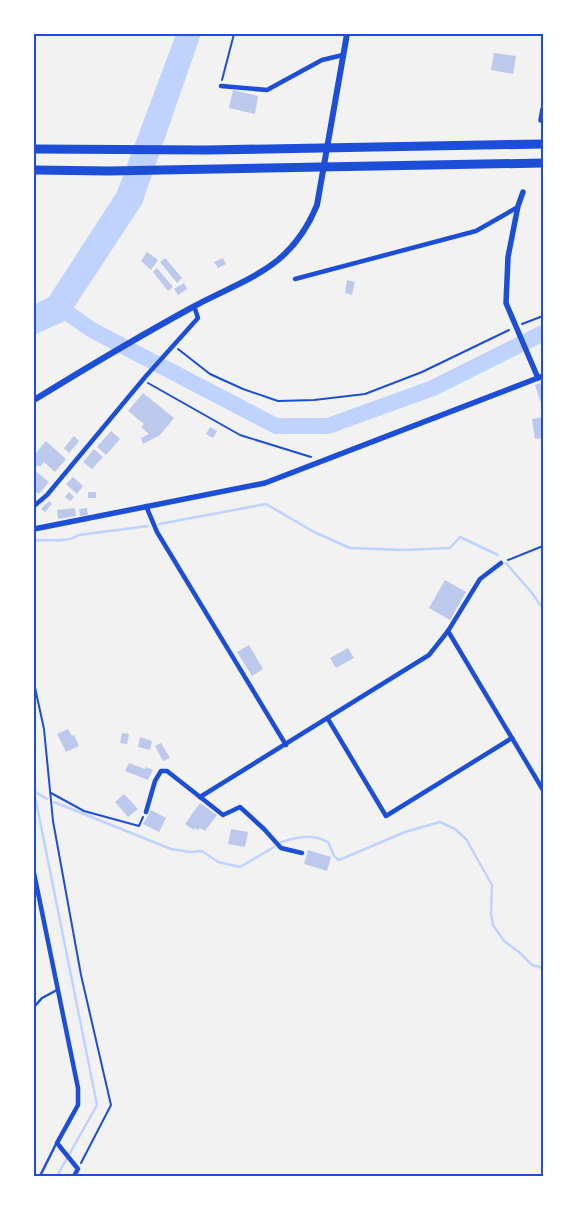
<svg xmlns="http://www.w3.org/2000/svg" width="577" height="1210" viewBox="0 0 577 1210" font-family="'Varela Round',sans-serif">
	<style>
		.water { fill: #bfd3fe }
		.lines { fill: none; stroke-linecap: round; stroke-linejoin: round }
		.stream { stroke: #bfd3fe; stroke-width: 2.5 }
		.river { stroke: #bfd3fe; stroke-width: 16 }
		.building { fill: #bdc9ec }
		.path { stroke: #1d4ed8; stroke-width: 2 }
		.service { stroke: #1d4ed8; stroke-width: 2.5 }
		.minor { stroke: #1d4ed8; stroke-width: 4.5 }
		.tertiary { stroke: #1d4ed8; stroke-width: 5.5 }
		.secondary { stroke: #1d4ed8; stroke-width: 6 }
		.motorway { stroke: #1d4ed8; stroke-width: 9 }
		.neatline { fill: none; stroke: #1d4ed8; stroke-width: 2 }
	</style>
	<rect width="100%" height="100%" fill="#f2f2f2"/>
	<polygon class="water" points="176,34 201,34 142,204 65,321 34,335 34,305 49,297 117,192"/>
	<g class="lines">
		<g class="stream">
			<polyline points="159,524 266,504 314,532 350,548 404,550 450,548 460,537 498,555"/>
			<path d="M34 541C50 538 65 544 79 535L148 526"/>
			<polyline points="506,563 532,593 540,605 543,607"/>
			<polyline points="34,791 97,1105 57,1176"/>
			<polyline points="34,791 47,799"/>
			<polyline points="54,802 171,849 190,852 202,851 218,862 240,867 274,847"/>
			<path d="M281 842C299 837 310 833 328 842L334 856 339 860 405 832 440 822 455 829 466 839 492 885 491 913 493 925 504 941 519 952 532 965 543 968"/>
		</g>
		<polyline class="river" points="56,305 92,330 276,426 328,426 433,388 543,333"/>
	</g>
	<g class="building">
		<polygon points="494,53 516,56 513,74 491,70"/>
		<polygon points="233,90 258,96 255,114 229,108"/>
		<polygon points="147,252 158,260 151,270 141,261"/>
		<polygon points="165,258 182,278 177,283 160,262"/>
		<polygon points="223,258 226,264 218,268 214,262"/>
		<polygon points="157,268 173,287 168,291 153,272"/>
		<polygon points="347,280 355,282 352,295 345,293"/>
		<polygon points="184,283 187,289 178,295 174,289"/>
		<polygon points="543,382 543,403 541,403 535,385"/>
		<polygon points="143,393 174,418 160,435 143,444 141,438 149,434 141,427 144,424 128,411"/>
		<polygon points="543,417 543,438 535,439 532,419"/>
		<polygon points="210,427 217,431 213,438 206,434"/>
		<polygon points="111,431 120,439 106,455 97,447"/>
		<polygon points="74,436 79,441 69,453 64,448"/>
		<polygon points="46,441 66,459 55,472 44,462 40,467 38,465 34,470 49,482 39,494 34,490 34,451 36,453"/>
		<polygon points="94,449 103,457 92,469 83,462"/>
		<polygon points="73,477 83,486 77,494 66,484"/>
		<polygon points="69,492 74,497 70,501 65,497"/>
		<rect x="88" y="492" width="8" height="6"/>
		<polygon points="49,501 52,504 45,512 41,509"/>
		<polygon points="75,508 76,516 58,519 57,510"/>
		<polygon points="87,508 88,515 80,516 79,509"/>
		<polygon points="445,580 466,592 450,620 429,608"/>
		<polygon points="249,645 263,669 252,676 237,652"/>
		<polygon points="348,648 354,658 336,668 330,658"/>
		<polygon points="68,729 72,736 74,735 79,746 66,752 57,734"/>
		<polygon points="122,733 129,734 127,744 120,743"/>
		<polygon points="140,737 152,741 150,750 138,747"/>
		<polygon points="161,743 170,758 163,761 155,746"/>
		<polygon points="129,763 145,769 146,767 153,770 148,780 125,771"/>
		<polygon points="124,794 138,809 128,817 115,802"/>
		<polygon points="200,803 217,815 205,831 200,828 198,830 195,828 194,830 185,824"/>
		<polygon points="151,810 166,818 159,832 143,824"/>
		<polygon points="231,829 248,832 245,847 228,844"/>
		<polygon points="308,850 331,857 327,871 304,864"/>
	</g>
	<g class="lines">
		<g class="path">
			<polyline points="222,80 234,34"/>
			<polyline points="522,324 543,316"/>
			<polyline points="178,349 210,374 243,389 278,401 314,400 365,394 422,372 509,330"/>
			<polyline points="148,383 240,435 311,457"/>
			<polyline points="508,560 543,546"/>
			<polyline points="34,683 44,729 53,821 81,975 111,1105 81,1163"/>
			<polyline points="51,793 84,811 139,826 143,817"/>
		</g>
		<g class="service">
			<polyline points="34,1007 42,998 57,990"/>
			<polyline points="40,1176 56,1144"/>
		</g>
		<g class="minor">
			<polyline points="221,86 267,90 322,60 343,55"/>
			<polyline points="295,279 476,231 518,207"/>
			<polyline points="34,506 47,495 146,376 198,318 194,306"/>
			<polyline points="146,506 157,532 286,745"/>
			<polyline points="448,631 543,790"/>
			<polyline points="328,719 386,816 512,738"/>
			<polyline points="200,797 429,655 448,631 480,579 501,563"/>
			<polyline points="146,812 155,781 161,771 167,771 223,815 240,807 264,829 281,848 302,853"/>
			<polyline points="34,873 78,1088 78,1105 57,1143 78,1169 74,1176"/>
		</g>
		<g class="tertiary">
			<polyline points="541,120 543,109"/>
			<polyline points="523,192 518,206 508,257 506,303 538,378"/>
			<polyline points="34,529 265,483 543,376"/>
		</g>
		<path class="secondary" d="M34 400C86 368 138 337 191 308 219 292 252 281 278 260 296 245 308 227 317 205L347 34"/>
		<g class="motorway">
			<polyline points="34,149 207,150 543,144"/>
			<polyline points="34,170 109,171 543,163"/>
		</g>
	</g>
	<rect width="577" height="1210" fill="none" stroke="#ffffff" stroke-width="70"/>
	<rect x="35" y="35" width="507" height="1140" class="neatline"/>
</svg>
